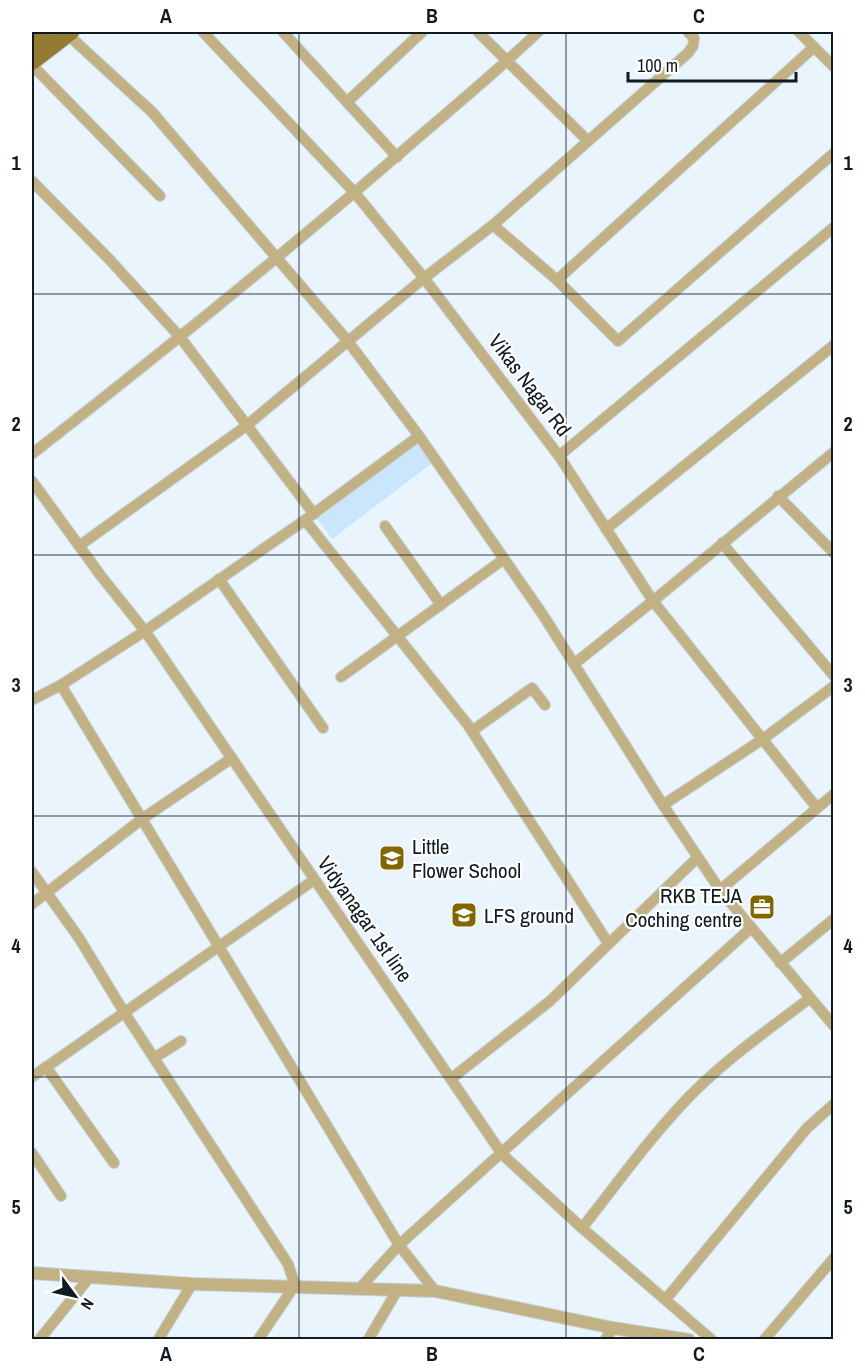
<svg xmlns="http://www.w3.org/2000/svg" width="865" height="1371" viewBox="0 0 865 1371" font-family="'Archivo Narrow',sans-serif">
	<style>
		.green { fill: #c9e6fd }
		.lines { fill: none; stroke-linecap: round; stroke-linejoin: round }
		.minor-casing { stroke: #c6d1d9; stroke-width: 12 }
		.tertiary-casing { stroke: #c6d1d9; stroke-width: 14 }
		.primary-casing { stroke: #c6d1d9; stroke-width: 18 }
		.minor { stroke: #c2b283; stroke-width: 10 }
		.tertiary { stroke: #c2b283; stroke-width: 12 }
		.primary { stroke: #947b30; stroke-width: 16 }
		.grid { fill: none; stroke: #101a21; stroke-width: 1.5; stroke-opacity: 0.55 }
		.labels { text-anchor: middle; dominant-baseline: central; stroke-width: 4.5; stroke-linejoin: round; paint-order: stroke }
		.street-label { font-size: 21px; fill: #101a21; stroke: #fff }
		.poi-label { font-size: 21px; fill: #101a21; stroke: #fff; text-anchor: start }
		.neatline { fill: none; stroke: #101a21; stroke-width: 2 }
		.grid-label { font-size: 20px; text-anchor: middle; font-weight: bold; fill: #101a21 }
	</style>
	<rect width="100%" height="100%" fill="#e9f4fc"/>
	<polygon class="green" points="419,436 435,461 332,539 314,514"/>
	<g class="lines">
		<g class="minor-casing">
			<g id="minor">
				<polyline points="203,32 355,193 424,278 559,456 653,601 834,452"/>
				<polyline points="283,32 397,157"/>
				<polyline points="478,32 588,141"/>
				<polyline points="799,32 834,67"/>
				<polyline points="32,65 160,196"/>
				<polyline points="347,102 422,32"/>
				<polyline points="32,181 109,259 180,337 314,514"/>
				<polyline points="493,225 557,280 618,341 834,153"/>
				<polyline points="557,280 814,47"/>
				<polyline points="419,436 543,615 663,805 720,890"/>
				<path d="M32 454C156 357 279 258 398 155 445 114 493 75 538 32"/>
				<polyline points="559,456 834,227"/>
				<polyline points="32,481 101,576 145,631 502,1154 582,1228 712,1340"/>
				<polyline points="778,496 834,553"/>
				<polyline points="305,520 468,725 608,943"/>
				<polyline points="385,526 441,605"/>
				<polyline points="606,529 834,345"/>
				<polyline points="722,543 834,676"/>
				<polyline points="79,546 246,426 424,278 493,225 688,53 693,46 694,38 688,32"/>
				<polyline points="219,579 323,728"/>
				<polyline points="574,664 653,601 817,808"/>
				<polyline points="341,677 504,559"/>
				<polyline points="61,685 399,1245 435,1291"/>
				<polyline points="32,700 61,685 145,631 305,520 419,436 347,340 152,112 65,32"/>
				<polyline points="472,731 532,688 545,705"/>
				<polyline points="834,794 720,890 834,1026"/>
				<polyline points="663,805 763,739 834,686"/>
				<polyline points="32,872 79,938 124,1012 288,1264 295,1285 258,1340"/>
				<polyline points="32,904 142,819 232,758"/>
				<polyline points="780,963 834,919"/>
				<polyline points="154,1058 181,1041"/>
				<polyline points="46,1067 114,1163"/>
				<polyline points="32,1077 314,880"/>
				<polyline points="452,1078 550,1001 697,858"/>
				<polyline points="32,1153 61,1196"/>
				<path d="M582 1228C616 1185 648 1140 686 1100 723 1061 768 1030 810 998"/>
				<polyline points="360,1288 399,1245 751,928"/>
				<polyline points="666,1299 807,1128 834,1104"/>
				<polyline points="39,1340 89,1278"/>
				<polyline points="158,1340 192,1284"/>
				<polyline points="368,1340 398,1289"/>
				<polyline points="605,1340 613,1328"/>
				<polyline points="764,1340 834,1258"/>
			</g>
		</g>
		<g class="tertiary-casing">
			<polyline id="tertiary" points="32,1273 192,1284 435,1291 613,1328 689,1340"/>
		</g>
		<g class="primary-casing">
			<g id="primary">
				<polyline points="32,44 47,32"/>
				<polyline points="32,62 71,32"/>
			</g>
		</g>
		<use href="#minor" class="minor"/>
		<use href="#tertiary" class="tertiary"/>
		<use href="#primary" class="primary"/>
	</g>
	<path class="grid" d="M299 32V1340M566 32V1340M32 294H834M32 555H834M32 816H834M32 1077H834"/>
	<defs>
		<g id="school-square" transform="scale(1.35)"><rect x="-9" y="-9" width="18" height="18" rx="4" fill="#826700" stroke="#fff"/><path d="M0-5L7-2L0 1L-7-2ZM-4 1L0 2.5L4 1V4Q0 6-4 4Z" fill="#fff"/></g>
		<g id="office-square" transform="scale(1.35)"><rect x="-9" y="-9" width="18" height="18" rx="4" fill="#826700" stroke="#fff"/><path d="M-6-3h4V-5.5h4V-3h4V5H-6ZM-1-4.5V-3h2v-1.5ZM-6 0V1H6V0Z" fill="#fff"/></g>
	</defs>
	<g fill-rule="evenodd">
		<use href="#school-square" x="392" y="858"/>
		<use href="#office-square" x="762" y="907"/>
		<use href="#school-square" x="464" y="915"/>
	</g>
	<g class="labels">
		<g class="street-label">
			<text transform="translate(530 385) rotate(53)">Vikas Nagar Rd</text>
			<text transform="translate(365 919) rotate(55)">Vidyanagar 1st line</text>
		</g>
		<g class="poi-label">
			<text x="412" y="846">Little<tspan x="412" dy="24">Flower School</tspan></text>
			<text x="742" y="895" text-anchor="end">RKB TEJA<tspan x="742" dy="24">Coching centre</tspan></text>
			<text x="484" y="915">LFS ground</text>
		</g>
	</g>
	<rect width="865" height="1371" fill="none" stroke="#ffffff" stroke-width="66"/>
	<g transform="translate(75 1296) rotate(123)" stroke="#ffffff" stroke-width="4.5" paint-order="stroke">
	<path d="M0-4.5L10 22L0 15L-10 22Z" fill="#101a21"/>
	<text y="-9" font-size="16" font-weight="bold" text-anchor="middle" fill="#101a21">N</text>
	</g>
	<path d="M628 72v9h168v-9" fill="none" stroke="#101a21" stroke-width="3"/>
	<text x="637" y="72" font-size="18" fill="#101a21" stroke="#ffffff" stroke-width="4.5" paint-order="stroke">100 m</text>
	<rect x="33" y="33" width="799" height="1305" class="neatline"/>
	<g class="grid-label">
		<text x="166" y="23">A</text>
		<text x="432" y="23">B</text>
		<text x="699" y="23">C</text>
		<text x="16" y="170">1</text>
		<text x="848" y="170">1</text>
		<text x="16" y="431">2</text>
		<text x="848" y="431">2</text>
		<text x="16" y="692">3</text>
		<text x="848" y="692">3</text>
		<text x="16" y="953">4</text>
		<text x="848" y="953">4</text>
		<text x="16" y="1214">5</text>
		<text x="848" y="1214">5</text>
		<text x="166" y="1361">A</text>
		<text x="432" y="1361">B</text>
		<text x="699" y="1361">C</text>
	</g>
</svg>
